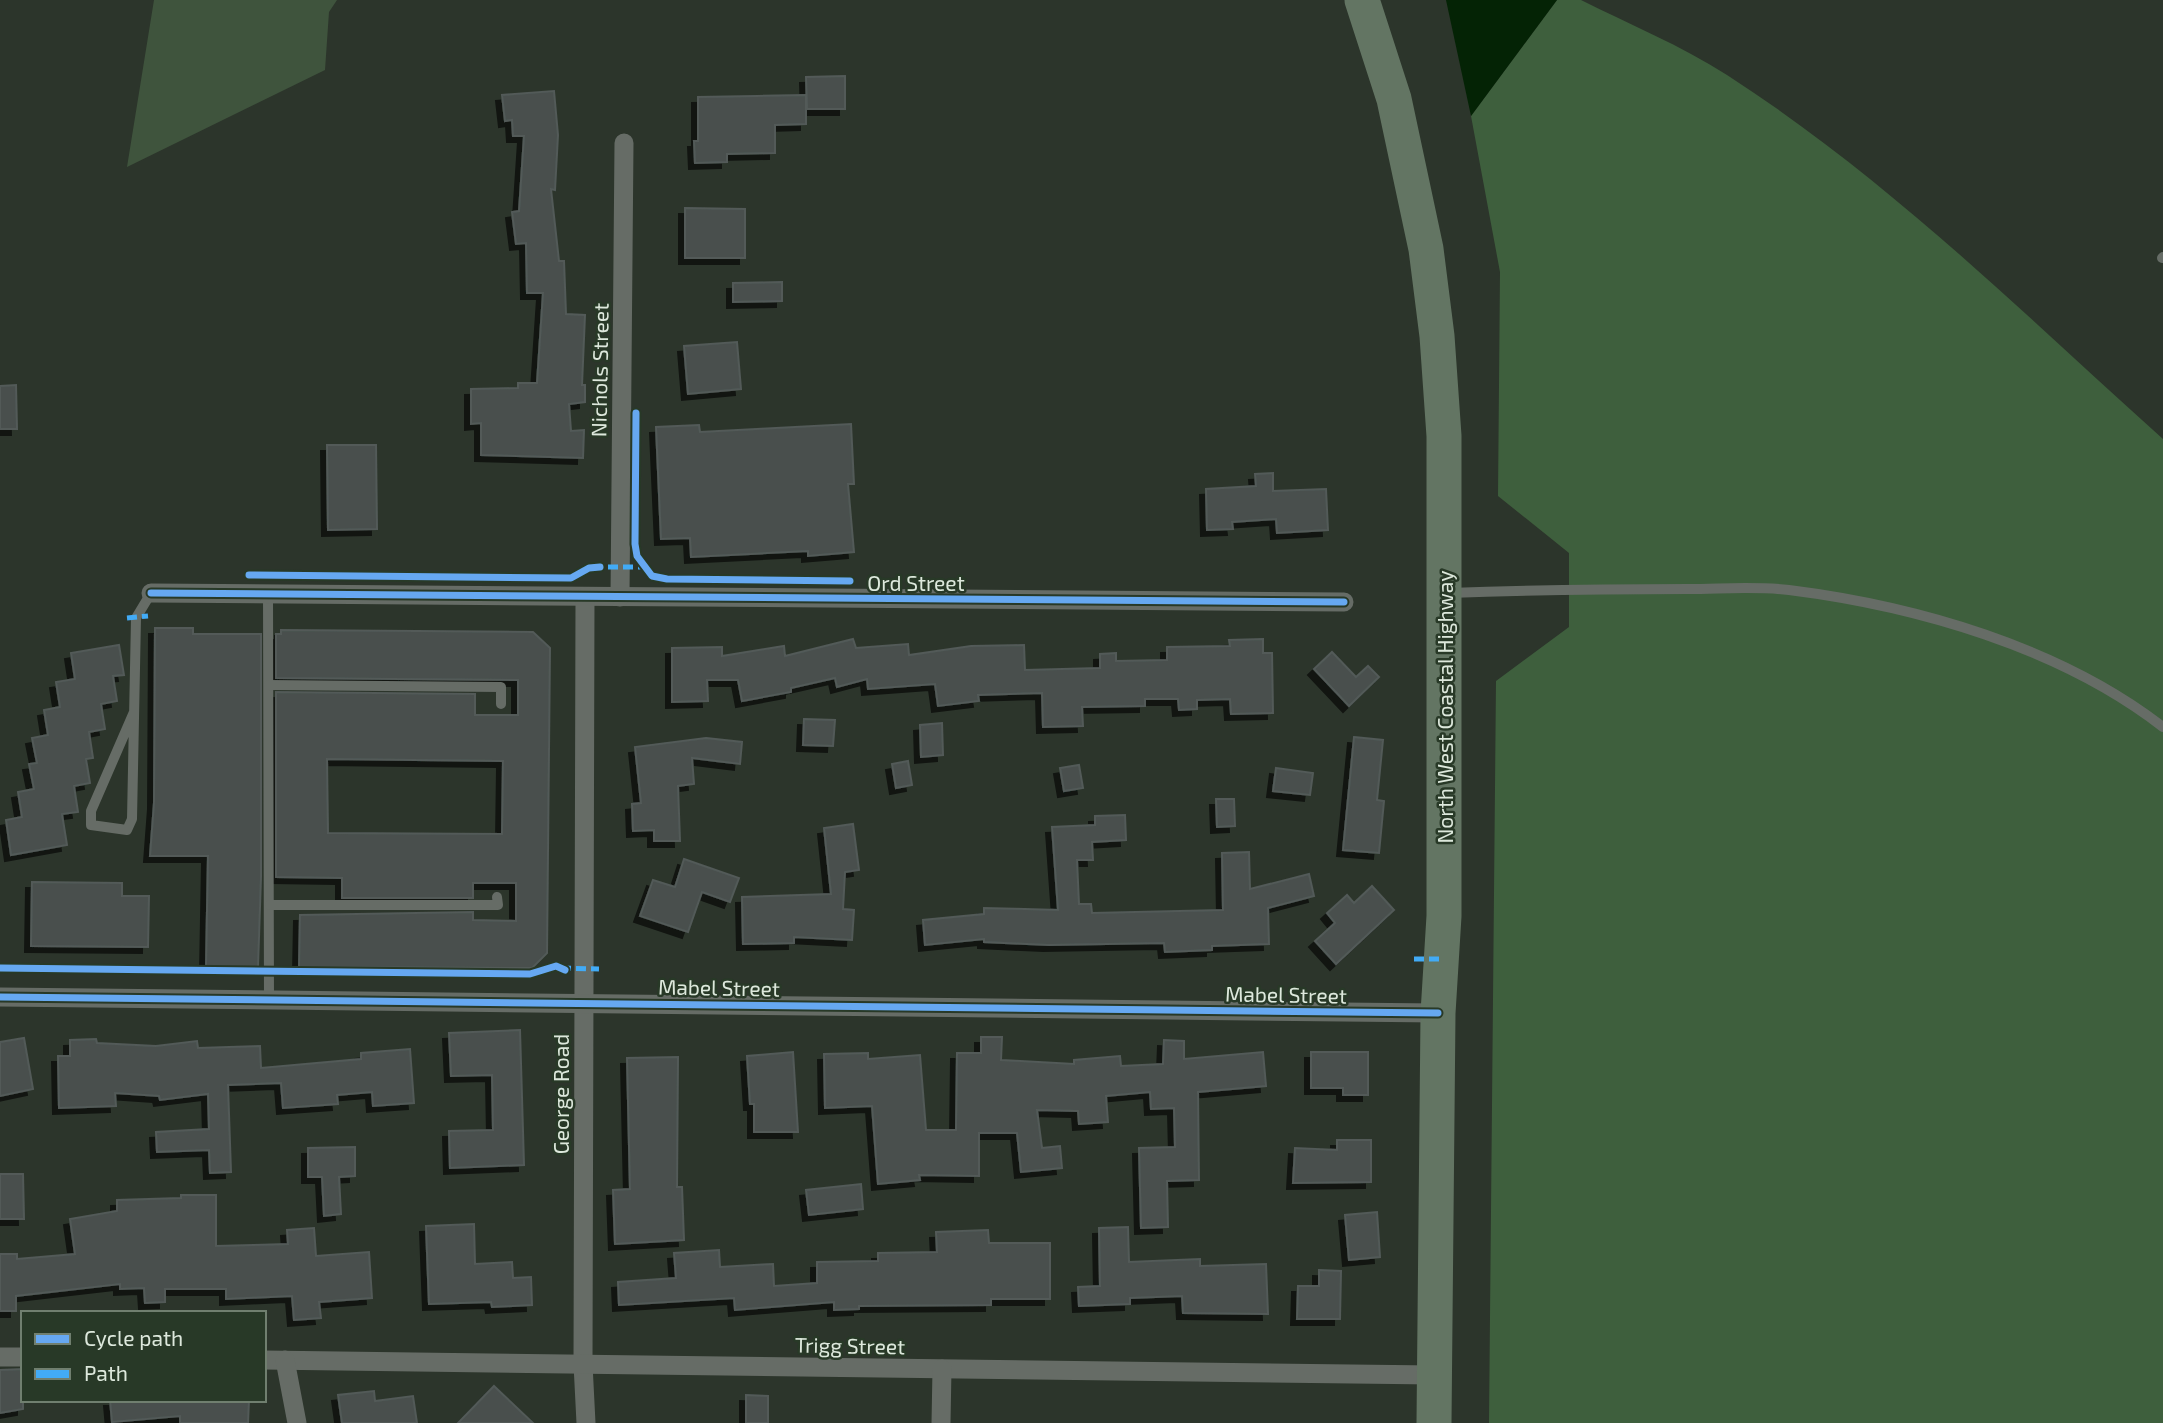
<svg xmlns="http://www.w3.org/2000/svg" width="2163" height="1423" viewBox="0 0 2163 1423" font-family="'Exo 2',sans-serif">
	<style>
		.green { fill: #3f543d }
		.forest { fill: #3e5f3d }
		.water { fill: #042305 }
		.building { fill: #49504e; stroke: #525a58; stroke-width: 2; fill-rule: evenodd; filter: url(#shadow) }
		.lines { fill: none; stroke-linecap: round; stroke-linejoin: round }
		.lane { stroke: #666c66; stroke-width: 10 }
		.street { stroke: #666c66; stroke-width: 19 }
		.highway { stroke: #637563; stroke-width: 35 }
		.quiet { stroke: #42abf6; stroke-width: 5; stroke-dasharray: 10 5; stroke-linecap: butt }
		.cycleway-casing { stroke: #283927; stroke-width: 11 }
		.cycleway { stroke: #66a8f1; stroke-width: 7 }
		.labels { text-anchor: middle; dominant-baseline: central; stroke-width: 5; stroke-linejoin: round; paint-order: stroke }
		.street-label { font-size: 21px; fill: #dde8dc; stroke: #283927 }
	</style>
	<defs>
		<filter id="shadow"><feDropShadow dx="-6" dy="6" stdDeviation="0" flood-color="#0009"/></filter>
	</defs>
	<rect width="100%" height="100%" fill="#2c352b"/>
	<polygon class="green" points="154,0 337,0 329,12 325,70 127,167"/>
	<path class="forest" d="M1557 0H1581C1629 24 1682 46 1727 75 1887 178 2022 312 2163 439V1423H1489L1496 681 1569 627V553L1498 496 1500 272 1471 116Z"/>
	<polygon class="water" points="1446,0 1557,0 1471,116"/>
	<g class="building">
		<polygon points="845,76 845,109 807,109 806,77"/>
		<polygon points="554,91 558,135 555,190 551,189 559,261 564,261 566,314 585,315 582,385 585,385 585,402 569,404 571,431 584,430 583,458 481,455 481,423 471,424 471,389 518,388 518,383 537,383 543,293 527,293 526,243 516,244 512,212 519,211 524,136 513,136 512,120 505,121 502,95"/>
		<polygon points="806,95 806,124 775,125 775,153 727,154 727,162 695,163 694,141 698,141 698,97"/>
		<polygon points="685,208 745,209 745,258 685,258"/>
		<polygon points="782,282 782,301 733,302 733,283"/>
		<polygon points="737,342 741,389 688,394 684,346"/>
		<polygon points="16,385 17,429 0,429 0,386"/>
		<polygon points="851,424 854,484 848,484 854,552 808,556 808,551 691,557 690,538 661,539 656,427 699,425 700,432"/>
		<polygon points="327,445 376,445 377,529 328,530"/>
		<polygon points="1273,473 1273,491 1326,489 1328,530 1277,533 1276,519 1232,522 1233,529 1207,530 1206,489 1256,486 1255,474"/>
		<polygon points="155,628 193,628 193,634 261,634 261,877 258,967 206,967 208,856 150,856 154,803"/>
		<path d="M281 630 533 632 550 648 547 953 532 968 299 967 300 915 473 912V920L516 921V883H473V898H342V878L276 877V692L475 694V715H518V680L276 678V634H281ZM327 759 503 761 502 834 328 833Z"/>
		<polygon points="853,639 856,648 908,644 909,655 971,646 1024,645 1025,670 1100,668 1100,654 1116,653 1116,661 1167,660 1167,647 1230,646 1229,640 1263,639 1263,653 1272,653 1273,713 1231,714 1230,699 1197,700 1197,709 1179,710 1178,699 1145,699 1145,706 1082,707 1083,726 1043,727 1042,693 978,695 979,701 938,706 935,684 868,689 867,679 837,687 835,678 791,688 791,692 742,701 738,680 707,680 708,701 672,702 672,648 722,647 722,656 784,646 785,656"/>
		<polygon points="119,645 124,675 113,676 117,701 101,704 105,729 89,732 93,758 86,759 90,783 74,786 78,812 62,814 67,845 11,855 6,820 22,817 18,792 34,789 29,764 37,763 32,738 48,735 44,710 60,707 56,682 75,679 71,653"/>
		<polygon points="1332,652 1356,677 1368,666 1379,677 1349,706 1314,669"/>
		<polygon points="804,719 835,720 833,746 803,745"/>
		<polygon points="942,723 943,755 921,757 920,725"/>
		<polygon points="1354,737 1383,740 1377,800 1384,801 1379,853 1343,850"/>
		<polygon points="706,738 742,742 740,764 692,758 694,784 678,786 680,841 654,841 654,830 633,831 632,804 641,803 635,747"/>
		<polygon points="908,761 912,785 896,788 892,764"/>
		<polygon points="1079,765 1083,788 1064,791 1060,768"/>
		<polygon points="1276,768 1313,773 1310,795 1273,791"/>
		<polygon points="1216,799 1234,799 1235,826 1217,827"/>
		<polygon points="1125,815 1126,840 1092,842 1093,860 1077,860 1079,904 1091,904 1092,913 1223,910 1222,853 1249,852 1250,889 1309,874 1314,896 1268,908 1269,944 1212,946 1212,950 1165,952 1164,943 1049,945 984,942 984,939 925,945 923,920 984,914 984,908 1058,910 1052,827 1095,825 1095,816"/>
		<polygon points="853,824 859,870 845,872 843,909 854,910 852,940 794,937 794,943 743,944 742,897 831,894 824,828"/>
		<polygon points="684,859 739,878 730,902 702,892 688,932 640,916 653,880 675,887"/>
		<polygon points="32,882 122,883 122,896 149,896 148,947 31,946"/>
		<polygon points="1372,886 1394,910 1336,964 1315,941 1335,923 1327,913 1347,895 1354,903"/>
		<polygon points="520,1030 524,1165 450,1168 449,1131 493,1130 492,1075 451,1076 449,1033"/>
		<polygon points="981,1037 1002,1037 1001,1060 1074,1064 1074,1060 1120,1056 1121,1066 1163,1064 1164,1040 1184,1041 1184,1059 1263,1052 1266,1086 1198,1092 1199,1180 1167,1181 1168,1227 1141,1228 1139,1148 1175,1147 1174,1108 1151,1109 1150,1092 1106,1096 1108,1122 1079,1124 1078,1111 1037,1110 1042,1148 1060,1146 1062,1168 1021,1172 1017,1133 979,1133 979,1176 919,1175 920,1180 878,1184 872,1106 825,1108 824,1054 868,1053 868,1059 920,1055 926,1130 956,1130 957,1053 981,1053"/>
		<polygon points="24,1038 33,1089 0,1096 0,1042"/>
		<polygon points="96,1039 97,1043 156,1046 197,1041 198,1048 260,1046 261,1068 361,1059 361,1053 410,1049 414,1103 373,1106 372,1092 337,1095 338,1104 283,1108 281,1083 228,1085 231,1172 210,1173 209,1150 157,1152 156,1132 209,1129 208,1094 160,1100 159,1096 115,1093 116,1106 59,1108 58,1056 70,1056 70,1040"/>
		<polygon points="793,1052 798,1132 754,1132 754,1104 750,1104 747,1056"/>
		<polygon points="1311,1052 1368,1052 1368,1095 1343,1095 1343,1088 1311,1088"/>
		<polygon points="678,1057 677,1187 682,1187 684,1240 615,1244 613,1190 630,1189 627,1058"/>
		<polygon points="1337,1140 1371,1140 1371,1182 1293,1183 1295,1148 1337,1150"/>
		<polygon points="355,1147 355,1176 339,1177 341,1214 324,1216 322,1177 308,1177 308,1148"/>
		<polygon points="0,1174 23,1174 24,1219 0,1219"/>
		<polygon points="861,1184 863,1209 809,1215 806,1190"/>
		<polygon points="181,1195 216,1195 216,1246 288,1244 287,1230 314,1228 316,1256 369,1252 372,1298 319,1302 321,1318 294,1320 292,1296 226,1299 226,1289 165,1289 165,1302 145,1303 144,1288 120,1289 120,1284 16,1296 16,1311 0,1311 0,1254 17,1254 17,1259 75,1254 70,1219 117,1211 117,1200 181,1198"/>
		<polygon points="1377,1212 1380,1257 1349,1260 1345,1215"/>
		<polygon points="474,1224 475,1264 512,1262 513,1278 531,1277 532,1305 492,1307 491,1302 429,1304 426,1226"/>
		<polygon points="1128,1227 1129,1262 1200,1259 1200,1266 1266,1264 1268,1314 1183,1313 1182,1296 1130,1298 1130,1304 1079,1306 1078,1287 1100,1286 1099,1228"/>
		<polygon points="988,1230 989,1243 1050,1243 1050,1299 991,1299 991,1305 859,1306 859,1309 834,1310 834,1302 735,1310 734,1298 619,1305 618,1282 676,1278 674,1253 719,1250 720,1267 773,1264 774,1286 817,1283 817,1262 878,1261 878,1253 937,1252 936,1232"/>
		<polygon points="1319,1270 1341,1271 1340,1319 1297,1319 1298,1286 1319,1286"/>
		<polygon points="23,1369 23,1409 0,1413 0,1370"/>
		<polygon points="494,1386 533,1423 458,1423"/>
		<polygon points="374,1391 375,1401 413,1396 417,1423 342,1423 338,1395"/>
		<polygon points="746,1395 768,1396 768,1423 746,1423"/>
		<polygon points="110,1400 249,1400 248,1423 180,1423 180,1416 112,1422"/>
	</g>
	<g class="lines">
		<g class="lane">
			<polyline points="2162,258 2163,257"/>
			<path d="M1449 593C1528 590 1608 589 1688 589 1721 589 1756 586 1789 590 1916 606 2060 647 2163 727"/>
			<polyline points="268,594 269,1000"/>
			<polyline points="269,685 501,687 501,704"/>
			<polyline points="134,712 91,811 91,825 127,830 132,819 136,618 151,593"/>
			<polyline points="270,905 498,905 497,897"/>
		</g>
		<g class="street">
			<polyline points="151,593 1344,602"/>
			<polyline points="585,597 583,1364 586,1423"/>
			<polyline points="620,597 624,143"/>
			<polyline points="0,997 1438,1013"/>
			<polyline points="0,1357 23,1357"/>
			<polyline points="264,1360 1434,1375"/>
			<polyline points="285,1360 297,1423"/>
			<polyline points="941,1423 942,1369"/>
		</g>
		<polyline class="highway" points="1362,0 1394,99 1426,249 1437,336 1444,436 1444,916 1438,1013 1434,1423"/>
		<g class="quiet">
			<polyline points="593,567 643,567"/>
			<polyline points="127,618 148,616"/>
			<polyline points="1414,959 1441,959"/>
			<polyline points="561,968 599,969"/>
		</g>
		<g class="cycleway-casing">
			<g id="cycleway">
				<polyline points="636,413 635,544 637,556 652,576 667,579 850,581"/>
				<polyline points="249,575 571,578 589,568 600,567"/>
				<polyline points="151,593 1344,602"/>
				<polyline points="0,968 530,974 556,966 565,970"/>
				<polyline points="0,997 1438,1013"/>
			</g>
		</g>
		<use href="#cycleway" class="cycleway"/>
	</g>
	<g class="labels">
		<g class="street-label">
			<text transform="translate(599 370) rotate(-89)">Nichols Street</text>
			<text x="916" y="582">Ord Street</text>
			<text transform="translate(1444 707) rotate(-90)">North West Coastal Highway</text>
			<text transform="translate(719 987) rotate(1)">Mabel Street</text>
			<text transform="translate(1286 994) rotate(1)">Mabel Street</text>
			<text transform="translate(560 1094) rotate(-90)">George Road</text>
			<text transform="translate(850 1345) rotate(1)">Trigg Street</text>
		</g>
	</g>
	<rect x="21" y="1311" width="245" height="91" fill="#283927" stroke="#707f6f" stroke-width="2"/>
	<rect x="35" y="1334" width="35" height="10" fill="#66a8f1" stroke="#707f6f" stroke-width="2"/>
	<text x="84" y="1346" font-size="21" fill="#dde8dc">Cycle path</text>
	<rect x="35" y="1369" width="35" height="10" fill="#42abf6" stroke="#707f6f" stroke-width="2"/>
	<text x="84" y="1381" font-size="21" fill="#dde8dc">Path</text>
</svg>
